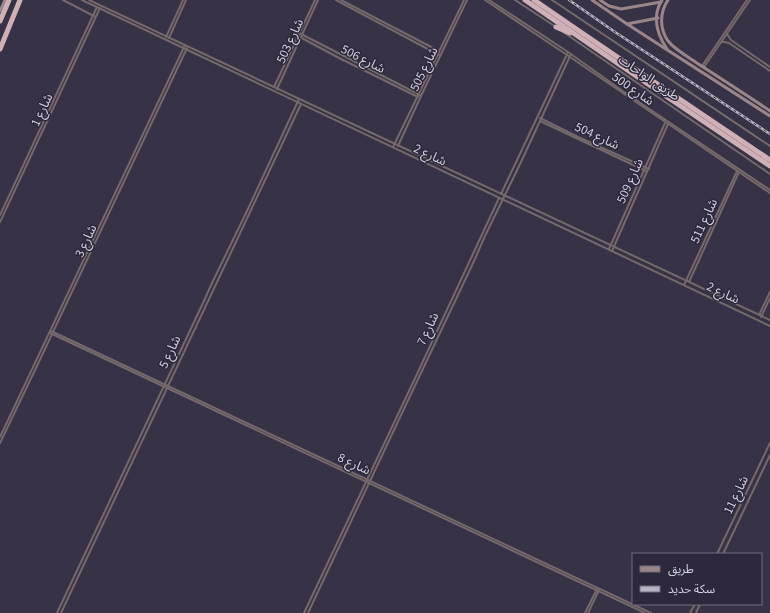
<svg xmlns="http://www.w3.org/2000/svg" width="770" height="613" viewBox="0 0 770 613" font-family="'Source Sans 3','Noto Sans Arabic',sans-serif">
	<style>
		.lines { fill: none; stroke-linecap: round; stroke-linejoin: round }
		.street { stroke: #76696c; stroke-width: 2 }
		.secondary { stroke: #9a868a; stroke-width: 3 }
		.highway { stroke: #cfb0b6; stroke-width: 5 }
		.rail-casing { stroke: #b7b3c2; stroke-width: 2.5 }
		.rail { stroke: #2d283c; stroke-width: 1; stroke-dasharray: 3; stroke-linecap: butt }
		.labels { text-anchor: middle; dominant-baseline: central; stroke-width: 3; stroke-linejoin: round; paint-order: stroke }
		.street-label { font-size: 13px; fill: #d4d1df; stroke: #2d283c }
	</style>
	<rect width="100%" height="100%" fill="#373246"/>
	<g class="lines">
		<g class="street">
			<polyline points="63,0 94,16"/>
			<polyline points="82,0 770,326"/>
			<polyline points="89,0 770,320"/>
			<polyline points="336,0 439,55"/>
			<polyline points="341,0 439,51"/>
			<polyline points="485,0 567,55 770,193"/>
			<polyline points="489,0 568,52 624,92 770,190"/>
			<polyline points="515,0 556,27"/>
			<polyline points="552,0 770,146"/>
			<polyline points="563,32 770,174"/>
			<polyline points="299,33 420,95"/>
			<polyline points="727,34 731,40 770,67"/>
			<polyline points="298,36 341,59 418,97"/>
			<polyline points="166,37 183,0"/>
			<polyline points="169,38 186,0"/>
			<polyline points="722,42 724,42 729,43 770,71"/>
			<polyline points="702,66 747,0"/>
			<polyline points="704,67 750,0"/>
			<polyline points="274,87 315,0"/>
			<polyline points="277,89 318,0"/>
			<polyline points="540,118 578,137 649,169"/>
			<polyline points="540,121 646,171"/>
			<polyline points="398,146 421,96 467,0"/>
			<polyline points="393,147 464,0"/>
			<polyline points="501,194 568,52"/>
			<polyline points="0,215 97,7"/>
			<polyline points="0,222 100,8"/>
			<polyline points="609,249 665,123"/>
			<polyline points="612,251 668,124"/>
			<polyline points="689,282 739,172"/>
			<polyline points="684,285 737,171"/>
			<polyline points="759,315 770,292"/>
			<polyline points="761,317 770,298"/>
			<polyline points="51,331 651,613"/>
			<polyline points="50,333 645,613"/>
			<polyline points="0,437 185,45"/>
			<polyline points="0,443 36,368 187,48"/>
			<polyline points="717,554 770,443"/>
			<polyline points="723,554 770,455"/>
			<polyline points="57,613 203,303 212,283 247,211 299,99"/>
			<polyline points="61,613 301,104"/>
			<polyline points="304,613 418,372 499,198"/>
			<polyline points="308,613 394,430 475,259 484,238 521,162 571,54"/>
			<polyline points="585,613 597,589"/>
			<polyline points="588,613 599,590"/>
			<polyline points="690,613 695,604"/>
			<polyline points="696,613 700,604"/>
		</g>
		<g class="secondary">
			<polyline points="592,0 627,24 770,116"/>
			<polyline points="600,0 609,6 621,9 661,2"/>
			<path d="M662 0C652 16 657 34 667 49"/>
			<path d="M668 0C660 12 659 28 668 41 675 50 690 58 700 65 723 80 747 95 770 111"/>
			<polyline points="0,11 5,0"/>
			<polyline points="627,24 658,18"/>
		</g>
		<g class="highway">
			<polyline points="525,0 642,80 770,166"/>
			<path d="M534 0C612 54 691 107 770 160"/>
			<polyline points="0,21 9,0"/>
			<polyline points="556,27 570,33"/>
			<polyline points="0,49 20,0"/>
		</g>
		<g class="rail-casing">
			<polyline id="rail" points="569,0 615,32 770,134"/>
		</g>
		<use href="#rail" class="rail"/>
	</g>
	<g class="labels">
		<g class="street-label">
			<text transform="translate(290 41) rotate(-65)">شارع 503</text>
			<text transform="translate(363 59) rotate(27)">شارع 506</text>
			<text transform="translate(424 69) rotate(-64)">شارع 505</text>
			<text transform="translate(649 78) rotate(34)">طريق الواحات</text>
			<text transform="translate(633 89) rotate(35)">شارع 500</text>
			<text transform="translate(42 110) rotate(-65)">شارع 1</text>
			<text transform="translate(597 136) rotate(25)">شارع 504</text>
			<text transform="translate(430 155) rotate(25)">شارع 2</text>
			<text transform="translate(630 181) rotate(-66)">شارع 509</text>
			<text transform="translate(704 221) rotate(-65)">شارع 511</text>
			<text transform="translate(86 241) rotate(-65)">شارع 3</text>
			<text transform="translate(723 293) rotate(25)">شارع 2</text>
			<text transform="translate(428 329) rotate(-65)">شارع 7</text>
			<text transform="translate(170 352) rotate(-65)">شارع 5</text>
			<text transform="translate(354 464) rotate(25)">شارع 8</text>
			<text transform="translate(736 495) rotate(-64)">شارع 11</text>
		</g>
	</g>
	<rect x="632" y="553" width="130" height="52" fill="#2d283c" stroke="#706c7d"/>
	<rect x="640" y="566" width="20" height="6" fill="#9a868a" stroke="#706c7d"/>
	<text x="668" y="573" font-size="12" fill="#d4d1df">طريق</text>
	<rect x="640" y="586" width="20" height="6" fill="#b7b3c2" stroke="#706c7d"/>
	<text x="668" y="593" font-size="12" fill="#d4d1df">سكة حديد</text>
</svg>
